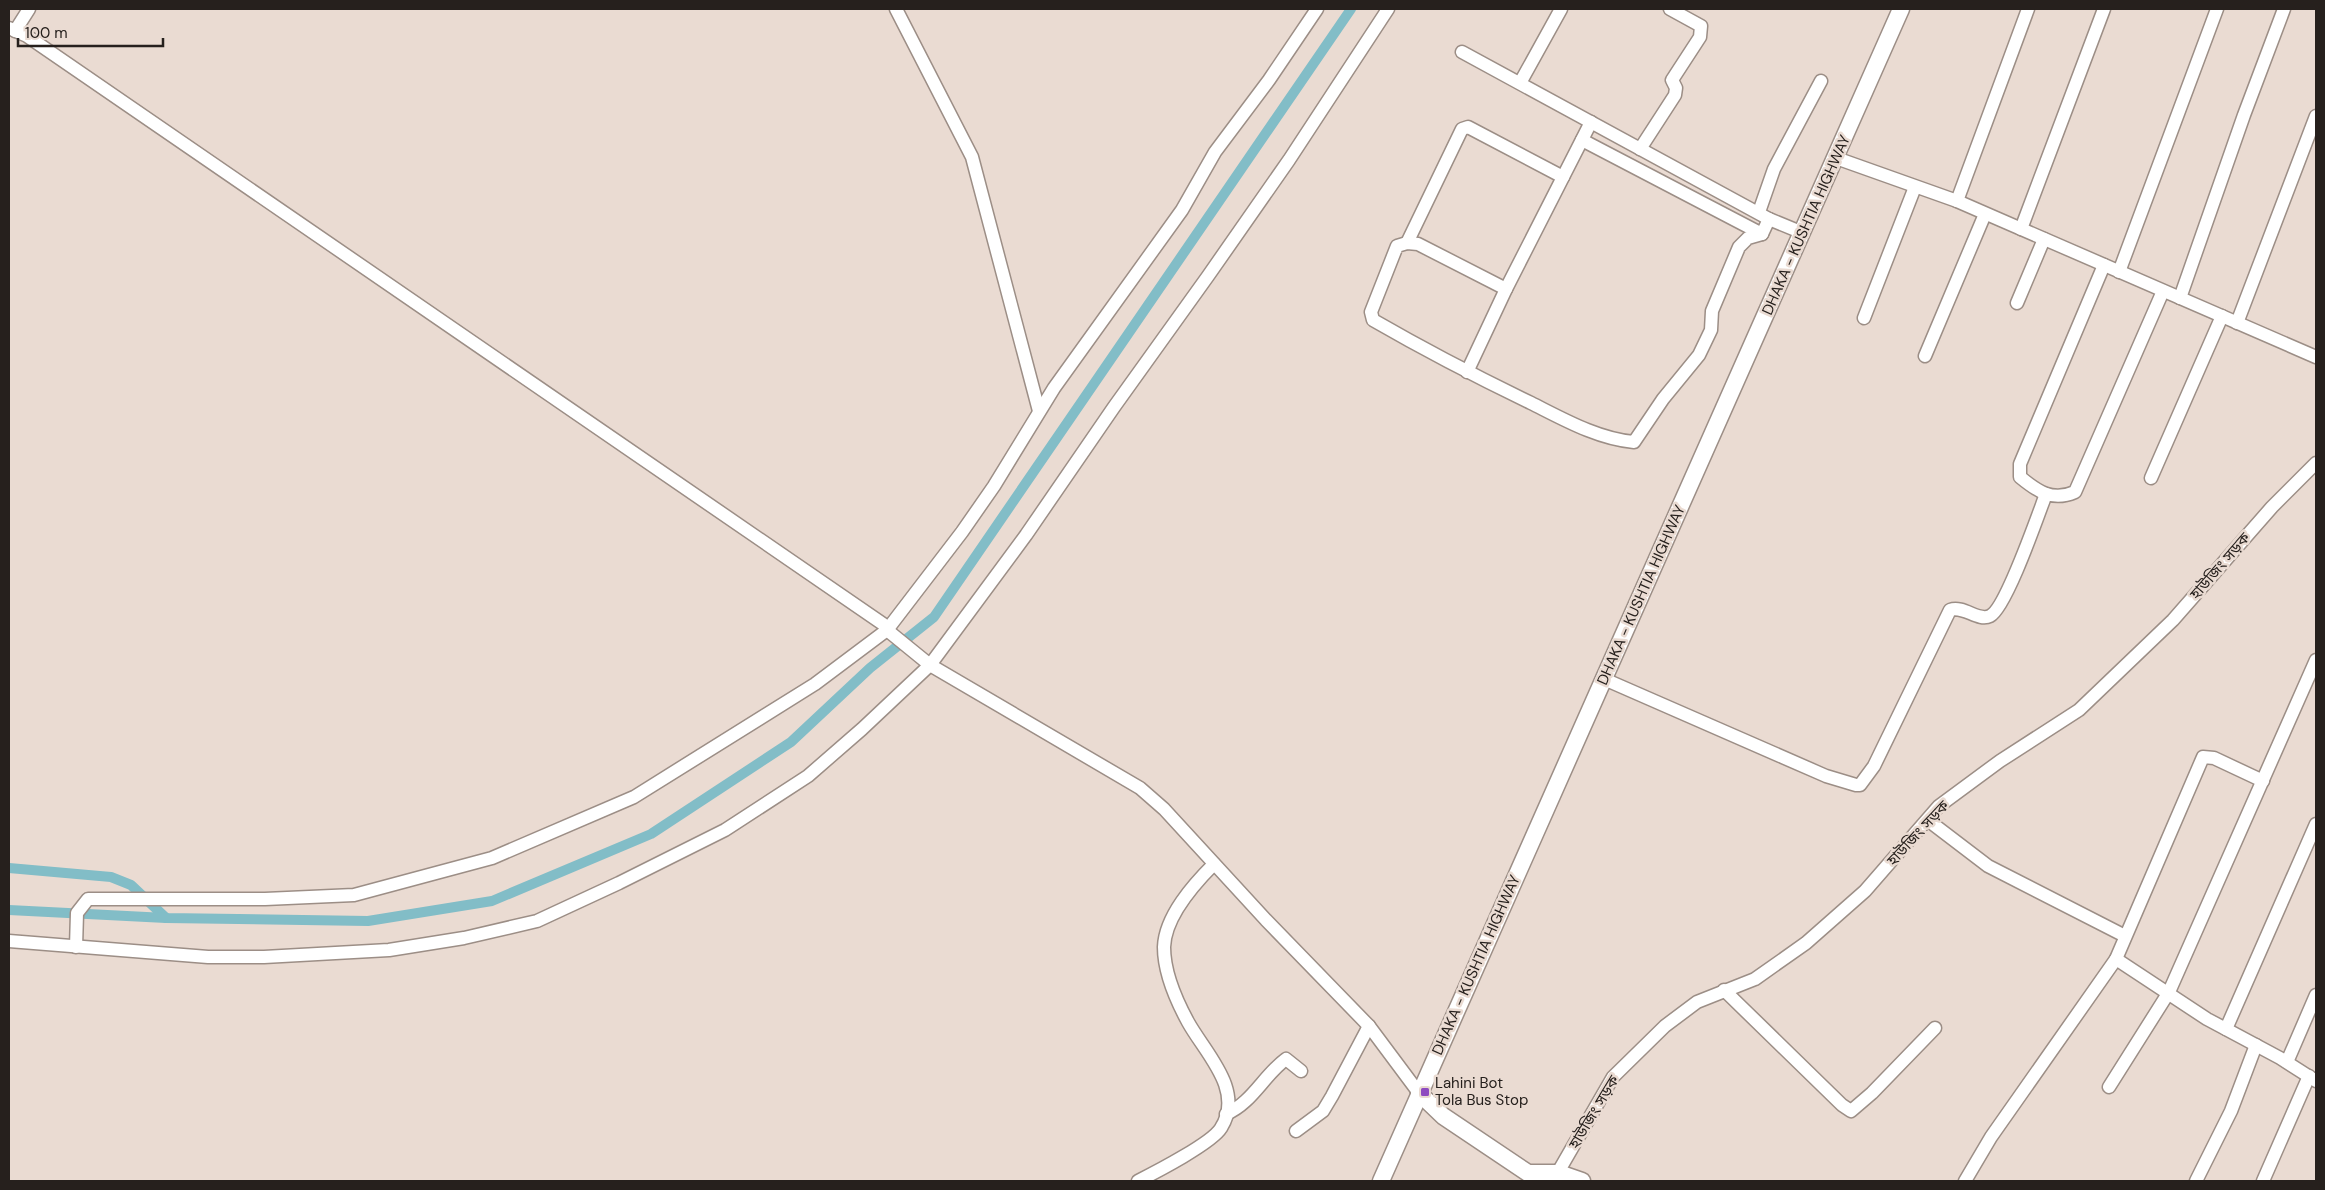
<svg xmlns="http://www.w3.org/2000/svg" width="2325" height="1190" viewBox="0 0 2325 1190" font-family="'DM Sans','Noto Sans Bengali',sans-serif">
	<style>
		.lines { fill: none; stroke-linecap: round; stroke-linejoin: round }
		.canal { stroke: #82bdc7; stroke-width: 10 }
		.minor-casing { stroke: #9c8e86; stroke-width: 15 }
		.major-casing { stroke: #9c8e86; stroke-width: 19 }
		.minor { stroke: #fff; stroke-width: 12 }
		.major { stroke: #fff; stroke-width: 16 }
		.poi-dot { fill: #8e4bc0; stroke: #eadbd2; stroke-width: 2 }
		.labels { text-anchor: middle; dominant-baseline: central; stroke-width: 5; stroke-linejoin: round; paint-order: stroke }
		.street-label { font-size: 15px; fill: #26201d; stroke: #eadbd2 }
		.poi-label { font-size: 15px; fill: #26201d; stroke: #eadbd2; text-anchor: start }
	</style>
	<rect width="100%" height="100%" fill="#eadbd2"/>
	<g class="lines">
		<g class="canal">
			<polyline points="9,868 111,877 131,885 166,918"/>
			<polyline points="9,910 166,918 368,921 492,901 651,834 791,742 870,668 934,617 1351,9"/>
		</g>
		<g class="minor-casing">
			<g id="minor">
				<polyline points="896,9 972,157 1039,411"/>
				<polyline points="9,28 27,36 883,624 887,630 930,665 1140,788 1164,809 1266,920 1369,1026 1419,1093"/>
				<polyline points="15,31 29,9"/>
				<polyline points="1462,52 1769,219 1803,233"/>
				<polyline points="1520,83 1561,9"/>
				<polyline points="1582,140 1762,234"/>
				<polyline points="1640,149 1675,95 1676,88 1672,80 1700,37 1701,26 1670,9"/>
				<polyline points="1836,158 1957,201 2316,357"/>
				<polyline points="1957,201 2028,9"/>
				<polyline points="1759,212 1774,169 1821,81"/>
				<polyline points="2021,229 2104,9"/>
				<polyline points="1407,243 1462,129 1468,127 1563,177"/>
				<path d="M2104 265 2020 464V477C2037 491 2052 502 2075 492L2163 291"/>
				<polyline points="2119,272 2217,9"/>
				<path d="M1506 289 1418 244 1407 243 1397 246 1371 312 1373 320C1425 350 1477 377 1531 403 1563 419 1598 439 1634 442L1663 399 1699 355 1711 330 1712 311 1739 247 1748 238 1762 234 1769 219"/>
				<polyline points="2180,298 2244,115 2284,9"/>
				<polyline points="2017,303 2044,239"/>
				<polyline points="1864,318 1915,187"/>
				<polyline points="2237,323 2316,116"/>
				<polyline points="1925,356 1985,214"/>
				<polyline points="1467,372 1506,289 1591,122"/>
				<polyline points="2151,478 2222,316"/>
				<path d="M1604 679 1826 776 1856 785H1860L1874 766 1950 610C1964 605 1978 622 1990 616 2006 608 2038 515 2046 494"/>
				<polyline points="1929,821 1988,866 2125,936"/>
				<polyline points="9,941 208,957 264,957 389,950 464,938 537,921 619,883 725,830 808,776 862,729 930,665 1026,535 1114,407 1208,276 1289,160 1388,9"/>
				<polyline points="76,947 77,913 88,899 265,899 354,895 492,858 634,797 815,684 887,630 962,532 994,486 1054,388 1182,210 1215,152 1269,80 1317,9"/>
				<polyline points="2116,959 2207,1019 2280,1058 2316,1081"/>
				<polyline points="1724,990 1842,1105 1851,1111 1872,1093 1935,1028"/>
				<polyline points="2226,1029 2316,824"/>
				<polyline points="2287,1062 2316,995"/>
				<polyline points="2109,1087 2169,992 2316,660"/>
				<path d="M1226 1114C1252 1103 1264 1075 1286 1059L1301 1071"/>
				<polyline points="1296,1131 1323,1111 1332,1096 1369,1026"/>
				<path d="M1138 1181C1156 1172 1212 1143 1221 1128 1245 1090 1205 1053 1188 1022 1176 1000 1164 972 1164 947 1165 916 1194 884 1214 864"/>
				<polyline points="1553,1181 1613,1077 1665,1026 1697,1002 1755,979 1806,943 1865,891 1939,806 2000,761 2079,710 2173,620 2272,507 2316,463"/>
				<polyline points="1965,1181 1991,1137 2116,959 2203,757 2214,758 2263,781"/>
				<polyline points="2196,1181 2231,1111 2256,1045"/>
				<polyline points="2263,1181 2309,1076"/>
			</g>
		</g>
		<g class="major-casing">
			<g id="major">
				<polyline points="1419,1093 1443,1116 1528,1173 1559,1173 1582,1181"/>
				<polyline points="1381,1181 1901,9"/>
			</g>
		</g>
		<use href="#minor" class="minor"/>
		<use href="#major" class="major"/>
	</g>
	<rect class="poi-dot" x="1420" y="1087" width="10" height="10" rx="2.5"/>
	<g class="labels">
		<g class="street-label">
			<text transform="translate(1806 225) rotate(-66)">DHAKA - KUSHTIA HIGHWAY</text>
			<text transform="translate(2220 566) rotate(-49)">হাউজিং সড়ক</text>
			<text transform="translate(1641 595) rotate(-66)">DHAKA - KUSHTIA HIGHWAY</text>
			<text transform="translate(1918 833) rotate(-47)">হাউজিং সড়ক</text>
			<text transform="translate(1476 965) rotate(-66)">DHAKA - KUSHTIA HIGHWAY</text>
			<text transform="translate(1594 1112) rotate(-59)">হাউজিং সড়ক</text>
		</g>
		<g class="poi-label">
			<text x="1435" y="1083">Lahini Bot<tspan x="1435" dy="17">Tola Bus Stop</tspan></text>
		</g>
	</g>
	<rect width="2325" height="1190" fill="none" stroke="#26201d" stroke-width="20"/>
	<path d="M18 38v8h145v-8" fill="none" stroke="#26201d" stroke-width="2.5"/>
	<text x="25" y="38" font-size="15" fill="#26201d" stroke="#eadbd2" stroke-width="4" paint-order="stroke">100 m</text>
</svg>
